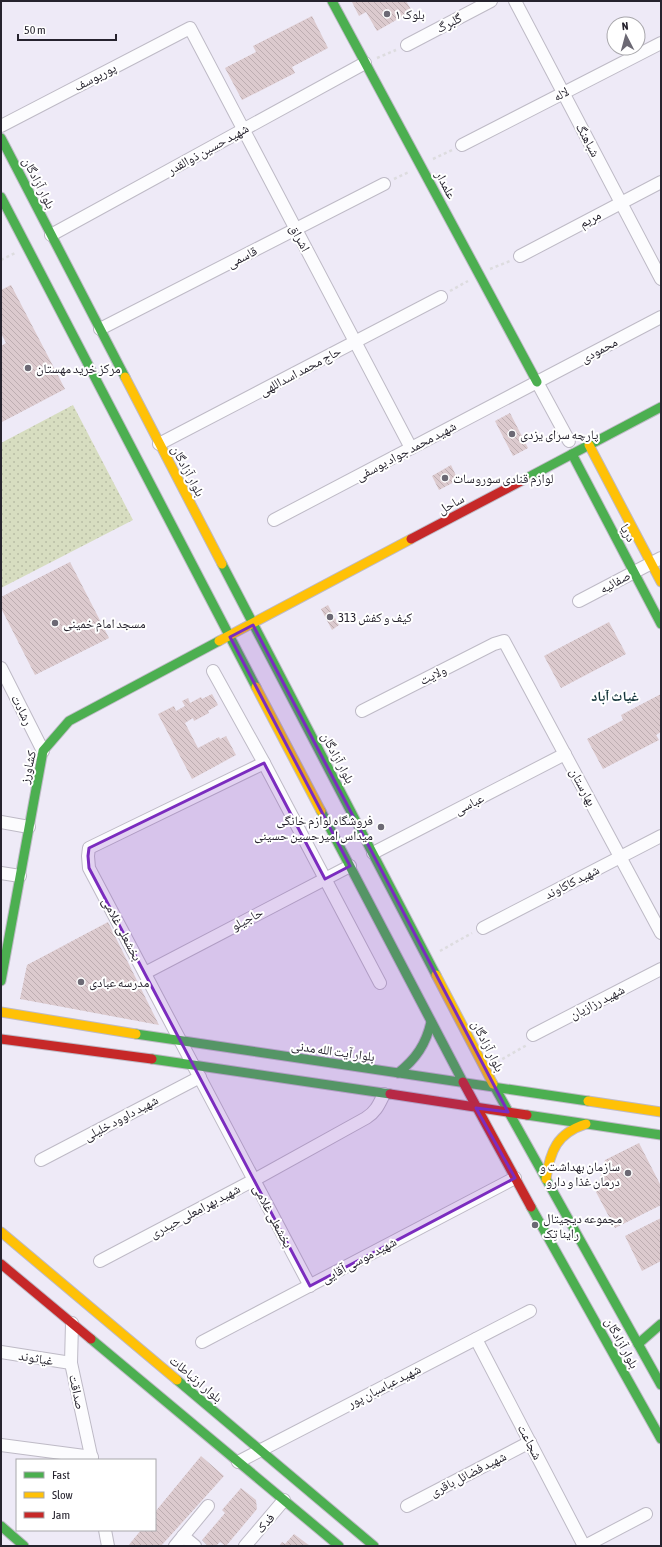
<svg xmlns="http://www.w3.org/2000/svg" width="662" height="1547" viewBox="0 0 662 1547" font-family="'Asap Condensed','Noto Naskh Arabic',sans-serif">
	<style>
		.park { fill: url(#park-dots) }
		.building { fill: url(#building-back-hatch) }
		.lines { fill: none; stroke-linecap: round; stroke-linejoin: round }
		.street-casing { stroke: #bebac6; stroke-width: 14 }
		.fast-casing { stroke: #bebac6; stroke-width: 11 }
		.slow-casing { stroke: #bebac6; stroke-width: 11 }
		.jam-casing { stroke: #bebac6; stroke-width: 11 }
		.path { stroke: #dddcdf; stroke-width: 2.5; stroke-dasharray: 3 3; stroke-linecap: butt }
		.street { stroke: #fcfcfe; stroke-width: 12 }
		.fast { stroke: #4caf50; stroke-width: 9 }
		.slow { stroke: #ffc107; stroke-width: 9 }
		.jam { stroke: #c62828; stroke-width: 9 }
		.marked { fill: #7b2cbf; fill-opacity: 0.2; stroke: #7b2cbf; stroke-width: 3; stroke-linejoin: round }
		.poi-dot { fill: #6c6974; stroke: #fff; stroke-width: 1.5 }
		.labels { text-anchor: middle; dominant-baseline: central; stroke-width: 4; stroke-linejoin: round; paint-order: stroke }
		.poi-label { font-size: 13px; fill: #26232e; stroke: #fff; text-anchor: start }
		.street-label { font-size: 13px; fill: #26232e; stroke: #fff }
		.neighbourhood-label { font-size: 14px; font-weight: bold; fill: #13343a; stroke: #fff }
	</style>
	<defs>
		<pattern id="park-dots" width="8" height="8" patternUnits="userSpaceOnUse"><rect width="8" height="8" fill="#d7ddc0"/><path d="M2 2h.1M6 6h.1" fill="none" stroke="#b8bda5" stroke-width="1.8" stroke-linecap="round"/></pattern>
		<pattern id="building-back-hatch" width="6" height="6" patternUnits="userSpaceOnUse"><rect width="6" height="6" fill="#dccace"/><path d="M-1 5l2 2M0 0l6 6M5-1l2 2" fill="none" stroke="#bdadb1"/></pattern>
	</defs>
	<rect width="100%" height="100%" fill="#eeeaf7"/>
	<polygon class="park" points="73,405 133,520 1,588 1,443"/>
	<g class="building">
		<polygon points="354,1 406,1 412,11 377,31 366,12 359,16 352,2"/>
		<polygon points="312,16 328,48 292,67 295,73 242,100 225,68 256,52 253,46"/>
		<polygon points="11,285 65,389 2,422 1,346 6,343 1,333 1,290"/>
		<polygon points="510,413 528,448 513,456 495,421"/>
		<polygon points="451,465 458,480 439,490 432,476"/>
		<polygon points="70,562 109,638 35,675 1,608 1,597"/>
		<polygon points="328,605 339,625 332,630 321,609"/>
		<polygon points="609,622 626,654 561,688 544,656"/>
		<polygon points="212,694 218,705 208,711 209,713 194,721 193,718 185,723 198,748 219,737 220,739 226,736 236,755 192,779 158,714 174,706 176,711 185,706 182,701 188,698 190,703 201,697 202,699"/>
		<polygon points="661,694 661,732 656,735 659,740 603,769 587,739 623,720 621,715"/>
		<polygon points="108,922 159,1025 20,999 27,965"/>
		<polygon points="639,1143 661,1186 661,1205 615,1228 596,1192 605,1160"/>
		<polygon points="661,1218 661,1261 642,1271 625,1236"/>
		<polygon points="201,1456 224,1476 161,1546 128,1546 141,1530 155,1530 155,1512"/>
		<polygon points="241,1488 256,1500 257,1509 226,1546 220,1542 216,1546 208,1546 202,1540 225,1513 222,1510"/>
		<polygon points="294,1534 310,1546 279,1546 282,1542 285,1544"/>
	</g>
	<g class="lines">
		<g class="street-casing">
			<g id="street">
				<polyline points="515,1 661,279"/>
				<polyline points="407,45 491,1"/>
				<polyline points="1,126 190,28 411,448"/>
				<polyline points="462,145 661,43"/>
				<polyline points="51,235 365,63"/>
				<polyline points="520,256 661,182"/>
				<polyline points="100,329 384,184"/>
				<polyline points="537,382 569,441"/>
				<polyline points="159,444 441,297"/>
				<polyline points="274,520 661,317"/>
				<polyline points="579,601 661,558"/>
				<polyline points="1,668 43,751"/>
				<polyline points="213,671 264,763 380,983"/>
				<polyline points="362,711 494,644 504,641 661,933"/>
				<polyline points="264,763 89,848 88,856 89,868 310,1286"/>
				<polyline points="1,822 29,827"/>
				<polyline points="373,853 565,754"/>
				<polyline points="1,873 20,876"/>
				<polyline points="483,928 661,836"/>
				<polyline points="145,973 350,866"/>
				<polyline points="533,1035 661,969"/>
				<polyline points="41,1160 200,1077"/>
				<path d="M100 1261 254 1180 366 1118C376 1112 379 1104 384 1094"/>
				<polyline points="72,1323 71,1363 92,1460"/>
				<polyline points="476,1339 584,1546"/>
				<polyline points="202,1342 515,1178"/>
				<polyline points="1,1352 71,1363"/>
				<polyline points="1,1445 92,1457"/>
				<polyline points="238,1462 530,1311"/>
				<polyline points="407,1506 530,1442"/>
				<polyline points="105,1530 108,1546"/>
				<polyline points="183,1536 195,1546"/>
				<polyline points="175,1546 208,1506"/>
				<polyline points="245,1546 284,1500"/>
				<polyline points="585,1546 646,1514"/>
			</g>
		</g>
		<g class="fast-casing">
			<g id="fast">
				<polyline points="332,1 537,382"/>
				<polyline points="1,138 125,377"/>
				<polyline points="1,197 256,687"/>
				<polyline points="572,454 661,624"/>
				<polyline points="525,479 661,407"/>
				<polyline points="222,564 436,975"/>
				<polyline points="321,811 463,1082"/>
				<polyline points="1,981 43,751 69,721 219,641"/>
				<polyline points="136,1034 588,1101"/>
				<polyline points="152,1059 390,1094"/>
				<path d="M398 1073C416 1059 426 1044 431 1022"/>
				<polyline points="493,1084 661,1385"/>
				<polyline points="527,1115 661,1135"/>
				<polyline points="531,1207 661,1439"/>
				<polyline points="91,1339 339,1546"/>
				<polyline points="638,1344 661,1324"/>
				<polyline points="177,1380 374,1546"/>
				<polyline points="1,1526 24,1546"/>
			</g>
		</g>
		<g class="slow-casing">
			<g id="slow">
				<polyline points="125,377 222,564"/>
				<polyline points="589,445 661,582"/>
				<polyline points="219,641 411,539"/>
				<polyline points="256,687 321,811"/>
				<polyline points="436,975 493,1084"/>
				<polyline points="1,1012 136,1034"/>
				<polyline points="588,1101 661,1112"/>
				<path d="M546 1179C550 1151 557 1133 586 1124"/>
				<polyline points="1,1232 177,1380"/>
			</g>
		</g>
		<g class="jam-casing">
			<g id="jam">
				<polyline points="411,539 525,479"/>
				<polyline points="1,1039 152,1059"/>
				<polyline points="463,1082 531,1207"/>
				<polyline points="390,1094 527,1115"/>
				<polyline points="1,1264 91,1339"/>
			</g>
		</g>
		<g class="path">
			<polyline points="377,58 396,50"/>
			<polyline points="433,159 452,150"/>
			<polyline points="394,179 409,172"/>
			<polyline points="1,260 15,253"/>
			<polyline points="490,269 510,261"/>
			<polyline points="450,291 468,281"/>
			<polyline points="440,951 472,933"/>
			<polyline points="497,1062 527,1045"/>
		</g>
		<use href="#street" class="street"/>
		<use href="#fast" class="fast"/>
		<use href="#slow" class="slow"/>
		<use href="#jam" class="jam"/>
	</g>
	<path class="marked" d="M253 625 508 1112 476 1108 515 1178 310 1286 89 868 88 856 89 848 264 763 325 879 350 866 230 637Z"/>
	<g class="poi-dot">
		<circle cx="387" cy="14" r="4"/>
		<circle cx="28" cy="368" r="4"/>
		<circle cx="512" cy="434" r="4"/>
		<circle cx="445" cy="478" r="4"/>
		<circle cx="330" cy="617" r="4"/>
		<circle cx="55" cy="623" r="4"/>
		<circle cx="381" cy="827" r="4"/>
		<circle cx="81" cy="982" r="4"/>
		<circle cx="628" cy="1173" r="4"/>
		<circle cx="535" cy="1225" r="4"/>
	</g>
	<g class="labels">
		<g class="poi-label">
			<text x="395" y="14">بلوک ۱</text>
			<text x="36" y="368">مرکز خرید مهستان</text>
			<text x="520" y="434">پارچه سرای یزدی</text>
			<text x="453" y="478">لوازم قنادی سوروسات</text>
			<text x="338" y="617">کیف و کفش 313</text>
			<text x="63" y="623">مسجد امام خمینی</text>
			<text x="373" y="820" text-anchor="end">فروشگاه لوازم خانگی<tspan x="373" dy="15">میداس امیرحسین حسینی</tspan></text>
			<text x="89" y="982">مدرسه عبادی</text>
			<text x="620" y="1166" text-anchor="end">سازمان بهداشت و<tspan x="620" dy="15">درمان غذا و دارو</tspan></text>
			<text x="543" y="1218">مجموعه دیجیتال<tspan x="543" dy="15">راینا تِک</tspan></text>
		</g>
		<g class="street-label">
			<text transform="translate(449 23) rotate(-28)">گلبرگ</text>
			<text transform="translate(95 77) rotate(-28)">پوریوسف</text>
			<text transform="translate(561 94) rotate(-27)">لاله</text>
			<text transform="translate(588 140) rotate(62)">شباهنگ</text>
			<text transform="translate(208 149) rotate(-29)">شهید حسین ذوالقدر</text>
			<text transform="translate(39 183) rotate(63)">بلوار آزادگان</text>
			<text transform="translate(446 185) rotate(62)">علمدار</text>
			<text transform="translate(590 219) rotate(-28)">مریم</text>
			<text transform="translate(300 238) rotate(62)">اشراق</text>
			<text transform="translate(242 257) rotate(-27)">قاسمی</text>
			<text transform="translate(599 350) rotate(-28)">محمودی</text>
			<text transform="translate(300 371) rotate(-28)">حاج محمد اسداللهی</text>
			<text transform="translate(406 451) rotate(-28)">شهید محمد جواد یوسفی</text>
			<text transform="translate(188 471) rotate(62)">بلوار آزادگان</text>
			<text transform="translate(451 504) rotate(-28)">ساحل</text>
			<text transform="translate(628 533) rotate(62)">دریا</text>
			<text transform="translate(615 582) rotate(-28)">صفائیه</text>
			<text transform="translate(433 675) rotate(-27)">ولایت</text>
			<text transform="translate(22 710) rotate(63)">رشادت</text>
			<text transform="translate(338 758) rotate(62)">بلوار آزادگان</text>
			<text transform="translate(28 767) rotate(-77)">کشاورز</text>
			<text transform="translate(583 787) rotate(62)">بهارستان</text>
			<text transform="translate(469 804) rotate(-27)">عباسی</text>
			<text transform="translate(572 882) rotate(-27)">شهید کاکاوند</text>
			<text transform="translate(247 919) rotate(-28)">حاجیلو</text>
			<text transform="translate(122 929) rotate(62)">بخشعلی غلامی</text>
			<text transform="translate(597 1002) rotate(-27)">شهید رزازیان</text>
			<text transform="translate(488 1046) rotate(63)">بلوار آزادگان</text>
			<text transform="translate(333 1051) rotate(8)">بلوار آیت الله مدنی</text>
			<text transform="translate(121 1118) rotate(-28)">شهید داوود خلیلی</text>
			<text transform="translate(195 1211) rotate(-28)">شهید بهرامعلی حیدری</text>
			<text transform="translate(273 1216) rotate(62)">بخشعلی غلامی</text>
			<text transform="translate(359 1260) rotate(-28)">شهید موسی آقایی</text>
			<text transform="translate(622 1343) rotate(61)">بلوار آزادگان</text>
			<text transform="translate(36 1358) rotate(9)">غیاثوند</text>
			<text transform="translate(196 1379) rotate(40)">بلوار ارتباطات</text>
			<text transform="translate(384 1386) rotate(-27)">شهید عباسبان پور</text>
			<text transform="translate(77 1392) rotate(78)">صداقت</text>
			<text transform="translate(530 1442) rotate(62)">شجاعت</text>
			<text transform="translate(468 1474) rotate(-27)">شهید فضائل باقری</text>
			<text transform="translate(265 1523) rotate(-49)">فدک</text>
		</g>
		<g class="neighbourhood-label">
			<text x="615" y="696">غیاث آباد</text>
		</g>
	</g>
	<rect width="662" height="1547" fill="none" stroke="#26232e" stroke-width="4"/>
	<rect x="16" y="1459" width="140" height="72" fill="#ffffff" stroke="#a8a7ab"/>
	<rect x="24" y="1472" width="20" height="6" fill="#4caf50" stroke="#a8a7ab"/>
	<text x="52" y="1479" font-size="12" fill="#26232e">Fast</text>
	<rect x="24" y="1492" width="20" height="6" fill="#ffc107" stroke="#a8a7ab"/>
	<text x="52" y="1499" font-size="12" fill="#26232e">Slow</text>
	<rect x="24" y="1512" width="20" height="6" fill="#c62828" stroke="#a8a7ab"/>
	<text x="52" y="1519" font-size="12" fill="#26232e">Jam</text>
	<g transform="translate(626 36) rotate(354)"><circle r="19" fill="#ffffff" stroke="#a8a7ab"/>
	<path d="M0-3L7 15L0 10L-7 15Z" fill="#6c6974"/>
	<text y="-6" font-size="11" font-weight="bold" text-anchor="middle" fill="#26232e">N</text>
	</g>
	<path d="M18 34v6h98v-6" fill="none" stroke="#26232e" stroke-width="2"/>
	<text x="24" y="34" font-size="12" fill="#26232e" stroke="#ffffff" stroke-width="3" paint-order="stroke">50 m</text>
</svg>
